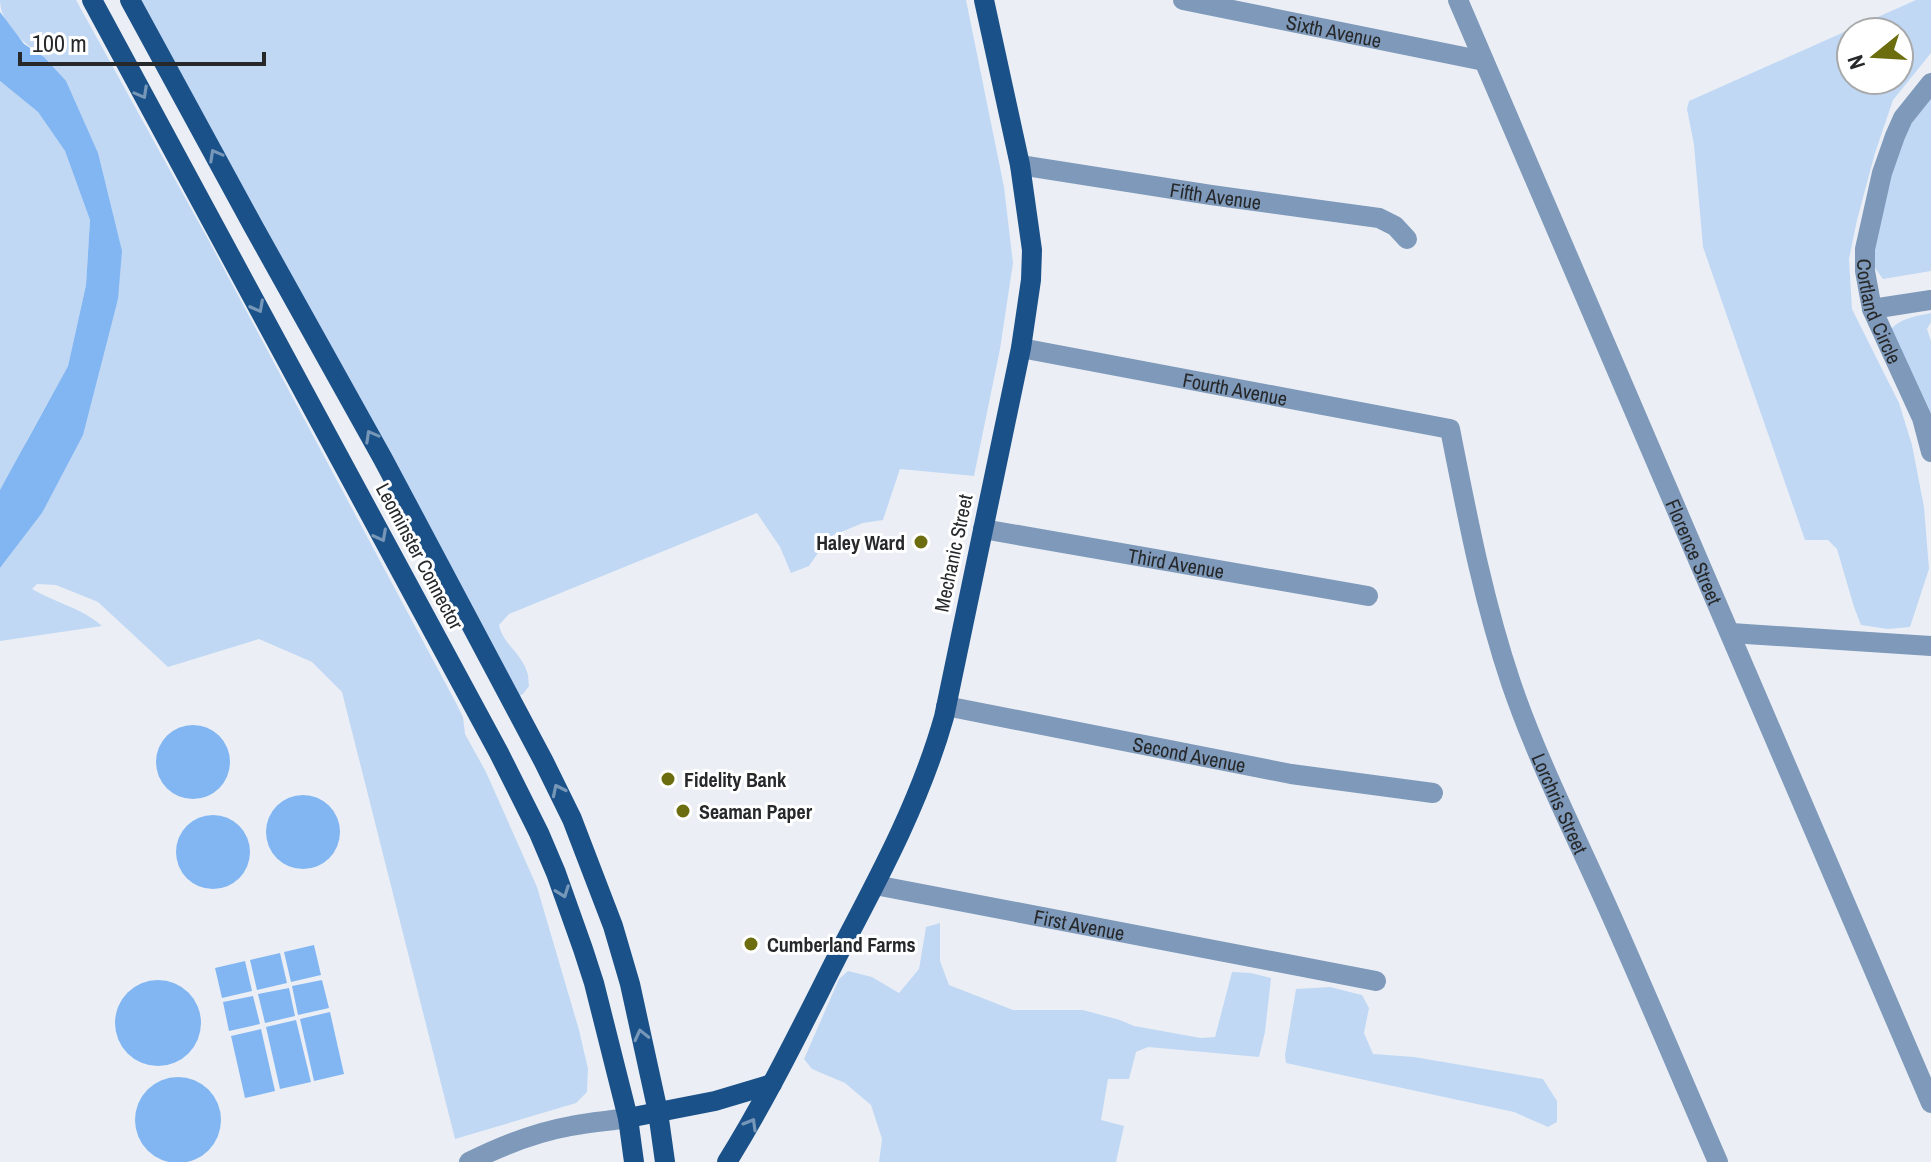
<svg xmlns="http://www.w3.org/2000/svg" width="1931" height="1162" viewBox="0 0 1931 1162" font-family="'Archivo Narrow',sans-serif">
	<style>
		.green { fill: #c0d8f4; fill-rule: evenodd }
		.water { fill: #82b6f2 }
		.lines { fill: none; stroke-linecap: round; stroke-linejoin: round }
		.minor { stroke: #7e99ba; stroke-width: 20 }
		.major { stroke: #1b5189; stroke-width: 20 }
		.oneway { stroke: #7697b8 }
		.poi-dot { fill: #6b6d0e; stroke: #fff; stroke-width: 3 }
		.labels { text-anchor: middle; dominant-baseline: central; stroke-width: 6; stroke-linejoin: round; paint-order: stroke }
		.street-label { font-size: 20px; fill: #26282a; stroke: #fff }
		.poi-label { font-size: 20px; font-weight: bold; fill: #26282a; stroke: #fff; text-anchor: start }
	</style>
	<rect width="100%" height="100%" fill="#ebeff5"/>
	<g class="green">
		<path d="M0 0H76L209 241 455 701 463 717 465 734 486 772 537 887 579 1030 588 1069 587 1092 576 1103 455 1139 342 692 312 662 259 639 168 667 98 602 56 585 37 584 32 589C54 602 82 608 102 626L0 641V568L42 513 118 299 44 57C25 44 0 25 0 0Z"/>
		<path d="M141 0H966L1004 187 1013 263 1000 349 974 476 900 469 883 520 863 523 829 537 809 566 791 573 780 547 757 513 509 614 499 625C503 644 522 654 527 672 529 676 528 681 529 686L523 694 517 697Z"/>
		<path d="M1916 0H1931V53L1893 100 1875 153 1857 220 1849 259 1852 309 1899 403 1912 445 1924 507 1929 569 1910 627 1888 629 1861 625 1854 607 1837 549 1828 540H1805L1703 247 1694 145 1687 109 1689 101ZM1851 32H1899V80H1851Z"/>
		<polygon points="0,81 38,112 65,151 90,220 86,285 68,366 27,440 0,504"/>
		<polygon points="1931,95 1931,271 1883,279 1875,268 1874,251 1891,167 1907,130"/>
		<path d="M1931 313V322L1927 329 1931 341V422L1889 332C1897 319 1916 316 1931 313Z"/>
		<polygon points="940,923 940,961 949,985 1013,1010 1083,1010 1120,1020 1134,1026 1201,1038 1215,1037 1232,972 1251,973 1271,978 1265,1032 1259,1057 1148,1047 1136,1052 1129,1079 1108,1079 1101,1120 1124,1126 1116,1162 879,1162 882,1139 871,1105 845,1083 812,1069 804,1059 839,979 848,971 872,977 899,993 919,969 926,927"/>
		<polygon points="1330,987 1362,995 1369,1008 1364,1033 1373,1054 1414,1057 1543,1079 1557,1101 1557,1122 1548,1127 1514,1112 1286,1063 1285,1055 1296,989"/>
	</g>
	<g class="water">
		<polygon points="0,12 24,44 44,57 66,81 98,153 122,251 118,299 83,435 42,513 0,568 0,490 68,366 86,285 90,220 65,151 38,112 0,81"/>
		<circle cx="193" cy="762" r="37"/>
		<circle cx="303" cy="832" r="37"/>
		<circle cx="213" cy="852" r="37"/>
		<polygon points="314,945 321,975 291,982 284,952"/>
		<polygon points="280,953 287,983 257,990 250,960"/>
		<polygon points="245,961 252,991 222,998 215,968"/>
		<polygon points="322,980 329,1008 298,1015 292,986"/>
		<circle cx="158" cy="1023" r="43"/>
		<polygon points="289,988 295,1016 265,1023 258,994"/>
		<polygon points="253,996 260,1024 229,1031 223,1002"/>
		<polygon points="330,1012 344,1074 314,1081 300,1019"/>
		<polygon points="296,1020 311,1082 280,1089 266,1027"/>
		<polygon points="261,1029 275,1091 245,1098 231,1036"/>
		<circle cx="178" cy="1120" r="43"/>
	</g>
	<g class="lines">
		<g class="minor">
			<path id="s1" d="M1183 0 1484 61"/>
			<path id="s2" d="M1458 0 1931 1103"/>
			<path id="s3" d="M1931 83 1903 118 1895 136 1882 173 1865 249V271L1872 309 1922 418 1931 452"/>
			<path id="s4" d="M1020 165 1211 195 1379 218 1395 226 1407 239"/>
			<polyline points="1872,309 1931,300"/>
			<path id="s5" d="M1021 348 1450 429C1467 515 1483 600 1511 683 1537 759 1574 832 1607 906 1645 991 1681 1077 1718 1162"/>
			<path id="s6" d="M983 529 1368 596"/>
			<polyline points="1731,633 1931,646"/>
			<path id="s7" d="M946 706 1291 774 1433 793"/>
			<path id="s8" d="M875 885 1376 981"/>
			<path d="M469 1162C501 1146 537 1132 571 1126 590 1122 609 1121 628 1118"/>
		</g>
		<g class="major">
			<polyline points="92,0 499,753 539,833 556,873 583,949 594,983 628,1118 634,1162"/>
			<polyline points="130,0 252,224 383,459 544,762 572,819 613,926 630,984 658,1112 665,1162"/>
			<polyline points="628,1118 715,1101 772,1084"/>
			<path d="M727 1162C768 1096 802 1026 837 957 878 879 920 802 944 717L1021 348 1031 280 1032 250 1020 165 984 0"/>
		</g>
	</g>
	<defs><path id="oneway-chevron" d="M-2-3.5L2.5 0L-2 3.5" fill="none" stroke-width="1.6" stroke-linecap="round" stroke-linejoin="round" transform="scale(2)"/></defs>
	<g class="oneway">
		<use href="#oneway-chevron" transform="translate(142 93) rotate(61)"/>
		<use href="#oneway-chevron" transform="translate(215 155) rotate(-119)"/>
		<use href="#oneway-chevron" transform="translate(258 307) rotate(62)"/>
		<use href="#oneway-chevron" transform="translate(371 436) rotate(-119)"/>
		<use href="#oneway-chevron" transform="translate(381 536) rotate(62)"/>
		<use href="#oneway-chevron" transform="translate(558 790) rotate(-116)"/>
		<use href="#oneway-chevron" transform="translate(563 892) rotate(70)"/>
		<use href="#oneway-chevron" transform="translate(641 1035) rotate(-103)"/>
		<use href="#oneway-chevron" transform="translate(751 1124) rotate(-60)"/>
	</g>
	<g class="poi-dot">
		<circle cx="921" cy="542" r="8"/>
		<circle cx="668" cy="779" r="8"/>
		<circle cx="683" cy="811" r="8"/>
		<circle cx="751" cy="944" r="8"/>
	</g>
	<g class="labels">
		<g class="street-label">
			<text stroke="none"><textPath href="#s1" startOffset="154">Sixth Avenue</textPath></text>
			<text stroke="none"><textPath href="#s4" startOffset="198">Fifth Avenue</textPath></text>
			<text stroke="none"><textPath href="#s3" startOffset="246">Cortland Circle</textPath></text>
			<text stroke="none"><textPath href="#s5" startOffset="218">Fourth Avenue</textPath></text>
			<text stroke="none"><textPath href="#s2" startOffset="600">Florence Street</textPath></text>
			<text transform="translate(953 553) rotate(-78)">Mechanic Street</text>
			<text transform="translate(420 556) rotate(62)">Leominster Connector</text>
			<text stroke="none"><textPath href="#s6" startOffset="196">Third Avenue</textPath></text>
			<text stroke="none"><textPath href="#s7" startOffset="248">Second Avenue</textPath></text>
			<text stroke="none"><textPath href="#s5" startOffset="828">Lorchris Street</textPath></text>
			<text stroke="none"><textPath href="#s8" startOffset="208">First Avenue</textPath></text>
		</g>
		<g class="poi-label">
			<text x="905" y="542" text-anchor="end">Haley Ward</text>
			<text x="684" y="779">Fidelity Bank</text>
			<text x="699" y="811">Seaman Paper</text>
			<text x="767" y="944">Cumberland Farms</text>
		</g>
	</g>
	<g transform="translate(1875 56) rotate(252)"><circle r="38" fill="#ffffff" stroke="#a8a9aa" stroke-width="2"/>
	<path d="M0-6L14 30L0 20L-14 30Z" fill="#6b6d0e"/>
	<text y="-12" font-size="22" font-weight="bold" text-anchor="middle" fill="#26282a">N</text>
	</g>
	<path d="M20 52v12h244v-12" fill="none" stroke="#26282a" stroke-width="4"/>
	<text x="32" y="52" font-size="24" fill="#26282a" stroke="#ffffff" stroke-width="6" paint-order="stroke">100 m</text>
</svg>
